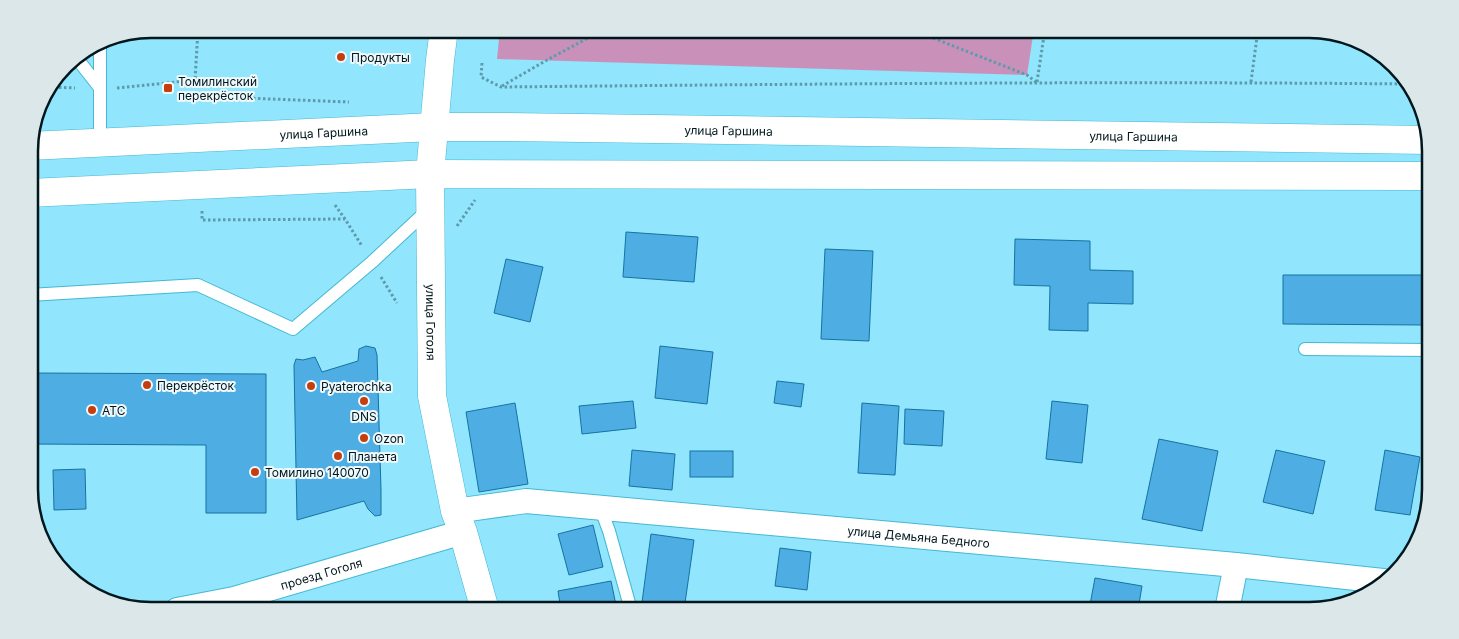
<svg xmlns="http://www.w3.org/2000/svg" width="1459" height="639" viewBox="0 0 1459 639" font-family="Inter,sans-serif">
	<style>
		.green { fill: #c991ba }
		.building { fill: #4eaee4; stroke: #1473a2 }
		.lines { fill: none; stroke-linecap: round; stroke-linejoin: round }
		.lane-casing { stroke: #44b8d3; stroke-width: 14 }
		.street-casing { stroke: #44b8d3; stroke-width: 26 }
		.secondary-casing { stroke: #44b8d3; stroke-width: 29 }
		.primary-casing { stroke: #44b8d3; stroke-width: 29 }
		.path { stroke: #5d9bac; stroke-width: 3; stroke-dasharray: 2.5 2.5; stroke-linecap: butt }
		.lane { stroke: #fff; stroke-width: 12 }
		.street { stroke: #fff; stroke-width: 24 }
		.secondary { stroke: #fff; stroke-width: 28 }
		.primary { stroke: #fff; stroke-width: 28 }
		.poi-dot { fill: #c63e0d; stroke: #eff9fc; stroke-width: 2 }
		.labels { text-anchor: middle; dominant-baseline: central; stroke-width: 4; stroke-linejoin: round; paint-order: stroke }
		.poi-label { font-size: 12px; fill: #00171d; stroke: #eff9fc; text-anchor: start }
		.street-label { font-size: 12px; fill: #00171d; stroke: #eff9fc }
		.rim { fill: none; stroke: #00171d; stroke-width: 2.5 }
	</style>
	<rect width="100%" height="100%" fill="#91e5fc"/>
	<polygon class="green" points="500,29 1034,29 1027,75 497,59"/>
	<g class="building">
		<polygon points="173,29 279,29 279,36"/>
		<polygon points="626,232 698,237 694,282 623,277"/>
		<polygon points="1015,239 1090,241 1090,270 1133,271 1133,304 1088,303 1088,331 1049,330 1050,286 1014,285"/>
		<polygon points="825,249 873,251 869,341 821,339"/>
		<polygon points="506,259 543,267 530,322 494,313"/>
		<polygon points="1283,275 1424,275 1423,325 1283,324"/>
		<polygon points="366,346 375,348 377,355 381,490 381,515 375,516 368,509 364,501 297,520 294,365 296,359 303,360 315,357 322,372 358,361 359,349"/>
		<polygon points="660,346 713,352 707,404 655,398"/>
		<polygon points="30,373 266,374 266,513 206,513 206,445 30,444"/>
		<polygon points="777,381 804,384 801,407 774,403"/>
		<polygon points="633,401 636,428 582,434 579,406"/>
		<polygon points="1052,401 1088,405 1082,463 1046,459"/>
		<polygon points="515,403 528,484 479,492 466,412"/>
		<polygon points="862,403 899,406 895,475 858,473"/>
		<polygon points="905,409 944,411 942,446 904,444"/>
		<polygon points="1159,439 1218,451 1202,531 1142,519"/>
		<polygon points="632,450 675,454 672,490 629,486"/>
		<polygon points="1276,450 1325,461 1313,514 1263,502"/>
		<polygon points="1385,450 1420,457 1410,515 1375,510"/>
		<rect x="690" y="451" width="43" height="26"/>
		<polygon points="85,469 86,509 54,510 53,470"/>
		<polygon points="593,525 603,567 569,575 558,534"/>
		<polygon points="651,534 694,540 684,610 641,610"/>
		<polygon points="780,548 811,552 807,590 775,586"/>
		<polygon points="1095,578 1142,586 1138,610 1089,610"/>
		<polygon points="611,581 617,610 561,610 558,591"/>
	</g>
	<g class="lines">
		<g class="lane-casing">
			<g id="lane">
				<polyline points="75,56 100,88"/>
				<polyline points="100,142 100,41"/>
				<polyline points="29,295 198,285 293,329 372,262 429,209"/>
				<polyline points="1305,349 1430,350"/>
				<polyline points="600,507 609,531 631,610"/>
			</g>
		</g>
		<g class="street-casing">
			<g id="street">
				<path id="s1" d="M455 511 526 501 1236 565 1383 581"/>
				<path id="s2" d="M177 610 234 599 463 532"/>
				<polyline points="1227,610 1236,565"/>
			</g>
		</g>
		<g class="secondary-casing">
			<g id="secondary">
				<path id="s3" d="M444 29 440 60 430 174 432 396 455 511 463 532 485 610"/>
			</g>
		</g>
		<g class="primary-casing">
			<g id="primary">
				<path id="s4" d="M29 146 434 127H508L1429 140"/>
				<polyline points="29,193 430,174 1429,176"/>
			</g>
		</g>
		<g class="path">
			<polyline points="910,29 1027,75 1036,82"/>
			<path d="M482 63 481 77 501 87C804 84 1106 81 1408 84"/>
			<polyline points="1037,82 1045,29"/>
			<polyline points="1251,82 1258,29"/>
			<polyline points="502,86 547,60 605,29"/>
			<polyline points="49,87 75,88"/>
			<polyline points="117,88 195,80 198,30"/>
			<polyline points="193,96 349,102"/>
			<polyline points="335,205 345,219 362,246"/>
			<polyline points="202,211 202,220 345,219"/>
			<polyline points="457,226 475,200"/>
			<polyline points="381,277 397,303"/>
		</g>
		<use href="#lane" class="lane"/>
		<use href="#street" class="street"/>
		<use href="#secondary" class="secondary"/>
		<use href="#primary" class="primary"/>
	</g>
	<g class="poi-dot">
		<circle cx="341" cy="57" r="5"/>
		<rect x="163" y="83" width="10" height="10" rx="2.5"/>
		<circle cx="147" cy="385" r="5"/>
		<circle cx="311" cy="386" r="5"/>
		<circle cx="364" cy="401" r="5"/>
		<circle cx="92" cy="410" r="5"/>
		<circle cx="364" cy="438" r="5"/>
		<circle cx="338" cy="456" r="5"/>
		<circle cx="255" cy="472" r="5"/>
	</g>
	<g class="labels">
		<g class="poi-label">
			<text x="351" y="57">Продукты</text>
			<text x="178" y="81">Томилинский<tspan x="178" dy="14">перекрёсток</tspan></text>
			<text x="157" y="385">Перекрёсток</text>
			<text x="321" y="386">Pyaterochka</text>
			<text x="102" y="410">АТС</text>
			<text x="364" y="416" text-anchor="middle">DNS</text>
			<text x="374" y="438">Ozon</text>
			<text x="348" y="456">Планета</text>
			<text x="265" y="472">Томилино 140070</text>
		</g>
		<g class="street-label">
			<text stroke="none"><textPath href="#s4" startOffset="700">улица Гаршина</textPath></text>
			<text stroke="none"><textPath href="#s4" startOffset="295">улица Гаршина</textPath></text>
			<text stroke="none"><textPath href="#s4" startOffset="1105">улица Гаршина</textPath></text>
			<text stroke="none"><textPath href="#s3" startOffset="294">улица Гоголя</textPath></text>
			<text stroke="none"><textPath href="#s1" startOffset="466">улица Демьяна Бедного</textPath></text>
			<text stroke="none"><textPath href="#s2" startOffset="149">проезд Гоголя</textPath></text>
		</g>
	</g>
	<path d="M0 0H1459V639H0ZM151 38H1309A113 113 0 0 1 1422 151V489A113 113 0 0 1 1309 602H151A113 113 0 0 1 38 489V151A113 113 0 0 1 151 38Z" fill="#dce7ea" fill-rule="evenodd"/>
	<path class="rim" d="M151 38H1309A113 113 0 0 1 1422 151V489A113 113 0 0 1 1309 602H151A113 113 0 0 1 38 489V151A113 113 0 0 1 151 38Z"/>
</svg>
